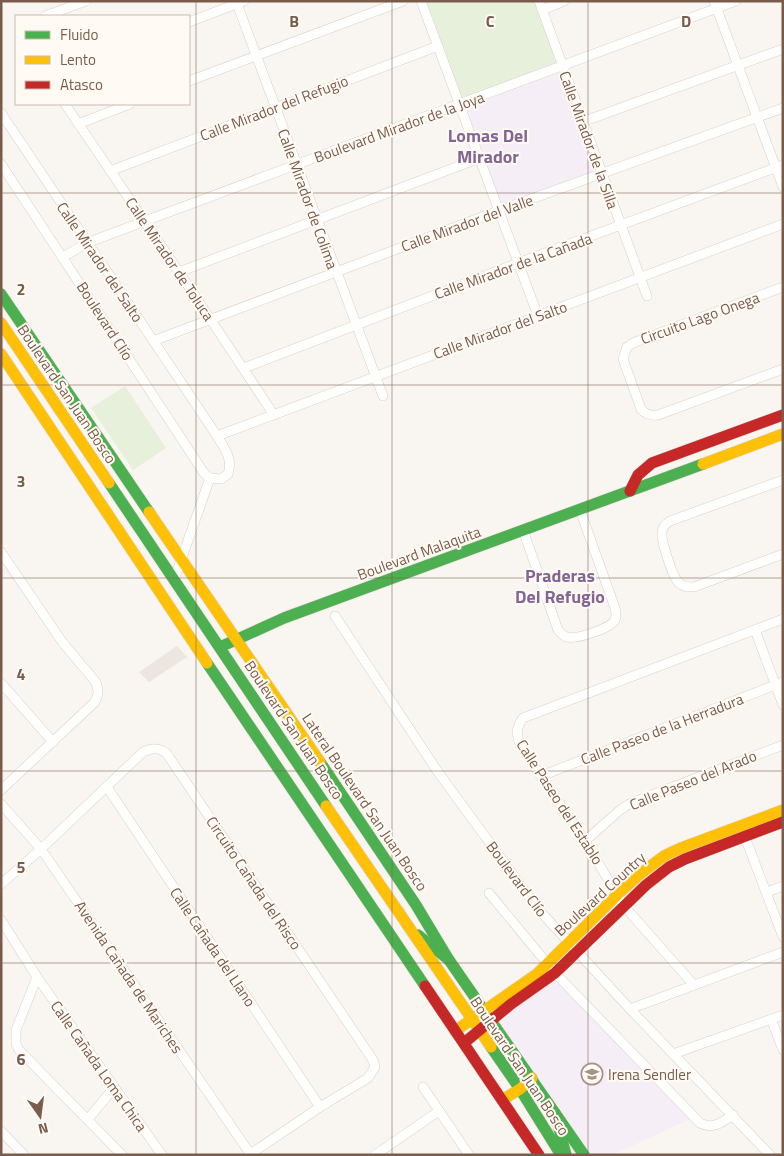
<svg xmlns="http://www.w3.org/2000/svg" width="784" height="1156" viewBox="0 0 784 1156" font-family="'Titillium Web',sans-serif">
	<style>
		.industrial { fill: #ede5e0 }
		.education { fill: #f6eef6 }
		.green { fill: #e7f0db }
		.lines { fill: none; stroke-linecap: round; stroke-linejoin: round }
		.street-casing { stroke: #d7d1cb; stroke-width: 10 }
		.fast-casing { stroke: #d9d2cb; stroke-width: 12 }
		.slow-casing { stroke: #d9d2cb; stroke-width: 12 }
		.jam-casing { stroke: #d9d2cb; stroke-width: 12 }
		.street { stroke: #fefefd; stroke-width: 9 }
		.fast { stroke: #4caf50; stroke-width: 11 }
		.slow { stroke: #ffc107; stroke-width: 11 }
		.jam { stroke: #c62828; stroke-width: 11 }
		.grid { fill: none; stroke: #7a5c4d; stroke-width: 1; stroke-opacity: 0.55 }
		.labels { text-anchor: middle; dominant-baseline: central; stroke-width: 4; stroke-linejoin: round; paint-order: stroke }
		.street-label { font-size: 15px; fill: #7a5c4d; stroke: #fffaf3 }
		.poi-label { font-size: 15px; fill: #7a5c4d; stroke: #fffaf3; text-anchor: start }
		.quarter-label { font-size: 18px; font-weight: bold; fill: #846695; stroke: #fffaf3 }
		.grid-label { font-size: 16px; text-anchor: middle; font-weight: bold; fill: #7a5c4d; stroke: #fffaf3; stroke-width: 4; stroke-linejoin: round; paint-order: stroke }
	</style>
	<rect width="100%" height="100%" fill="#f9f5f0"/>
	<polygon class="industrial" points="177,646 187,657 149,682 139,672"/>
	<g class="education">
		<polygon points="562,67 601,173 498,210 460,107"/>
		<polygon points="556,973 693,1118 612,1155 588,1155 503,1030 503,1015"/>
	</g>
	<g class="green">
		<polygon points="420,1 537,1 562,67 460,107"/>
		<polygon points="125,386 166,448 133,470 91,408"/>
	</g>
	<g class="lines">
		<g class="street-casing">
			<g id="street">
				<polyline points="236,1 383,396"/>
				<polyline points="421,1 538,316"/>
				<polyline points="539,1 647,296"/>
				<polyline points="714,1 783,187"/>
				<polyline points="542,10 564,1"/>
				<polyline points="45,16 86,1"/>
				<polyline points="189,22 244,1"/>
				<polyline points="189,81 403,1"/>
				<polyline points="65,104 179,272 274,415"/>
				<path d="M1 113 217 436C225 449 233 459 228 474L221 479 210 478"/>
				<polyline points="582,122 783,49"/>
				<polyline points="78,124 130,104"/>
				<polyline points="1,164 204,473 210,478"/>
				<polyline points="110,171 438,46"/>
				<polyline points="63,257 87,243 145,221 736,1"/>
				<polyline points="179,272 480,158"/>
				<path d="M783 287 633 343 627 347 623 359 641 409C646 415 651 416 658 415L783 369"/>
				<polyline points="153,341 498,211 783,108"/>
				<polyline points="244,368 518,263 783,165"/>
				<polyline points="217,436 783,224"/>
				<path d="M783 480 670 521C665 524 662 527 662 533 661 541 673 578 679 583 683 587 689 587 694 587L783 554"/>
				<path d="M523 530 558 630C561 633 563 636 567 637 576 640 611 628 615 620 617 616 616 612 615 608L580 510"/>
				<path d="M1 552 63 643 95 681C99 689 99 694 95 702L1 790"/>
				<polyline points="174,580 210,478"/>
				<polyline points="335,616 438,772 538,909 630,1009 770,1155"/>
				<polyline points="755,630 783,705"/>
				<polyline points="1,683 53,742"/>
				<polyline points="541,776 783,682"/>
				<polyline points="107,787 320,1107"/>
				<polyline points="1,804 41,849 251,1155"/>
				<polyline points="745,837 783,937"/>
				<polyline points="585,841 620,810 631,803 783,745"/>
				<path d="M1 884 41 849 143 752C153 748 159 747 167 754L373 1060 375 1067 368 1078 320 1107 249 1155"/>
				<polyline points="767,892 783,886"/>
				<path d="M489 893 555 973 700 1123C713 1130 722 1122 733 1115"/>
				<polyline points="1,920 37,977 162,1155"/>
				<polyline points="37,977 16,1030 16,1044 19,1050 122,1155"/>
				<path d="M693 984 624 906 585 841 520 745C516 733 516 728 523 718L783 619"/>
				<polyline points="630,1009 783,952"/>
				<polyline points="771,1019 783,1050"/>
				<polyline points="673,1054 783,1015"/>
				<polyline points="423,1087 469,1155"/>
				<polyline points="88,1119 114,1088"/>
				<polyline points="1,1131 24,1155"/>
				<polyline points="375,1155 439,1111"/>
			</g>
		</g>
		<g class="fast-casing">
			<g id="fast">
				<polyline points="1,294 149,512"/>
				<polyline points="109,483 326,806"/>
				<polyline points="220,647 284,618 703,464"/>
				<polyline points="207,663 425,986"/>
				<polyline points="320,762 416,905 449,960 584,1155"/>
				<polyline points="418,935 449,960"/>
				<polyline points="491,1047 520,1089 561,1155"/>
				<polyline points="555,1113 566,1155"/>
			</g>
		</g>
		<g class="slow-casing">
			<g id="slow">
				<polyline points="1,323 109,483"/>
				<polyline points="1,354 207,663"/>
				<polyline points="703,464 783,434"/>
				<polyline points="149,512 320,762"/>
				<polyline points="326,806 491,1047"/>
				<polyline points="455,1031 537,974 618,894 640,874 664,856 681,848 783,810"/>
				<polyline points="502,1100 520,1089 532,1078"/>
			</g>
		</g>
		<g class="jam-casing">
			<g id="jam">
				<polyline points="630,491 638,475 652,463 783,415"/>
				<polyline points="425,986 539,1155"/>
				<polyline points="464,1043 511,1004 555,973 646,885 669,867 685,859 783,822"/>
			</g>
		</g>
		<use href="#street" class="street"/>
		<use href="#fast" class="fast"/>
		<use href="#slow" class="slow"/>
		<use href="#jam" class="jam"/>
	</g>
	<path class="grid" d="M196 1V1155M392 1V1155M588 1V1155M1 193H783M1 385H783M1 578H783M1 771H783M1 963H783"/>
	<defs>
		<g id="university-ring" transform="scale(1.125)"><circle r="9.5" fill="#fffaf3" stroke="#a69286" stroke-width="1.5"/><path d="M0-5L7-2L0 1L-7-2ZM-4 1L0 2.5L4 1V4Q0 6-4 4Z" fill="#a69286"/></g>
	</defs>
	<g fill-rule="evenodd">
		<use href="#university-ring" x="592" y="1074"/>
	</g>
	<g class="labels">
		<g class="street-label">
			<text transform="translate(274 108) rotate(-21)">Calle Mirador del Refugio</text>
			<text transform="translate(399 127) rotate(-20)">Boulevard Mirador de la Joya</text>
			<text transform="translate(589 140) rotate(70)">Calle Mirador de la Silla</text>
			<text transform="translate(308 199) rotate(70)">Calle Mirador de Colima</text>
			<text transform="translate(467 223) rotate(-20)">Calle Mirador del Valle</text>
			<text transform="translate(170 259) rotate(56)">Calle Mirador de Toluca</text>
			<text transform="translate(100 262) rotate(56)">Calle Mirador del Salto</text>
			<text transform="translate(513 266) rotate(-20)">Calle Mirador de la Cañada</text>
			<text transform="translate(700 318) rotate(-20)">Circuito Lago Onega</text>
			<text transform="translate(105 321) rotate(57)">Boulevard Clío</text>
			<text transform="translate(500 330) rotate(-20)">Calle Mirador del Salto</text>
			<text transform="translate(67 394) rotate(56)">Boulevard San Juan Bosco</text>
			<text transform="translate(419 553) rotate(-20)">Boulevard Malaquita</text>
			<text transform="translate(662 729) rotate(-21)">Calle Paseo de la Herradura</text>
			<text transform="translate(294 730) rotate(56)">Boulevard San Juan Bosco</text>
			<text transform="translate(693 780) rotate(-22)">Calle Paseo del Arado</text>
			<text transform="translate(365 802) rotate(56)">Lateral Boulevard San Juan Bosco</text>
			<text transform="translate(560 802) rotate(57)">Calle Paseo del Establo</text>
			<text transform="translate(517 879) rotate(53)">Boulevard Clío</text>
			<text transform="translate(254 883) rotate(56)">Circuito Cañada del Risco</text>
			<text transform="translate(600 894) rotate(-42)">Boulevard Country</text>
			<text transform="translate(213 947) rotate(56)">Calle Cañada del Llano</text>
			<text transform="translate(129 977) rotate(56)">Avenida Cañada de Mariches</text>
			<text transform="translate(99 1066) rotate(55)">Calle Cañada Loma Chica</text>
			<text transform="translate(520 1066) rotate(56)">Boulevard San Juan Bosco</text>
		</g>
		<g class="poi-label">
			<text x="608" y="1074">Irena Sendler</text>
		</g>
		<g class="quarter-label">
			<text x="488" y="135">Lomas Del<tspan x="488" dy="21">Mirador</tspan></text>
			<text x="560" y="575">Praderas<tspan x="560" dy="21">Del Refugio</tspan></text>
		</g>
	</g>
	<g class="grid-label">
		<text x="294" y="27">B</text>
		<text x="490" y="27">C</text>
		<text x="686" y="27">D</text>
		<text x="21" y="295">2</text>
		<text x="21" y="487">3</text>
		<text x="21" y="680">4</text>
		<text x="21" y="873">5</text>
		<text x="21" y="1065">6</text>
	</g>
	<rect width="784" height="1156" fill="none" stroke="#7a5c4d" stroke-width="5"/>
	<rect x="15" y="15" width="175" height="90" fill="#fffaf3" stroke="#cabbb1"/>
	<rect x="25" y="31" width="25" height="8" fill="#4caf50" stroke="#cabbb1"/>
	<text x="60" y="40" font-size="15" fill="#7a5c4d">Fluido</text>
	<rect x="25" y="56" width="25" height="8" fill="#ffc107" stroke="#cabbb1"/>
	<text x="60" y="65" font-size="15" fill="#7a5c4d">Lento</text>
	<rect x="25" y="81" width="25" height="8" fill="#c62828" stroke="#cabbb1"/>
	<text x="60" y="90" font-size="15" fill="#7a5c4d">Atasco</text>
	<g transform="translate(40 1116) rotate(166)" stroke="#fffaf3" stroke-width="4" paint-order="stroke">
	<path d="M0-4L9 19L0 12L-9 19Z" fill="#7a5c4d"/>
	<text y="-8" font-size="14" font-weight="bold" text-anchor="middle" fill="#7a5c4d">N</text>
	</g>
</svg>
